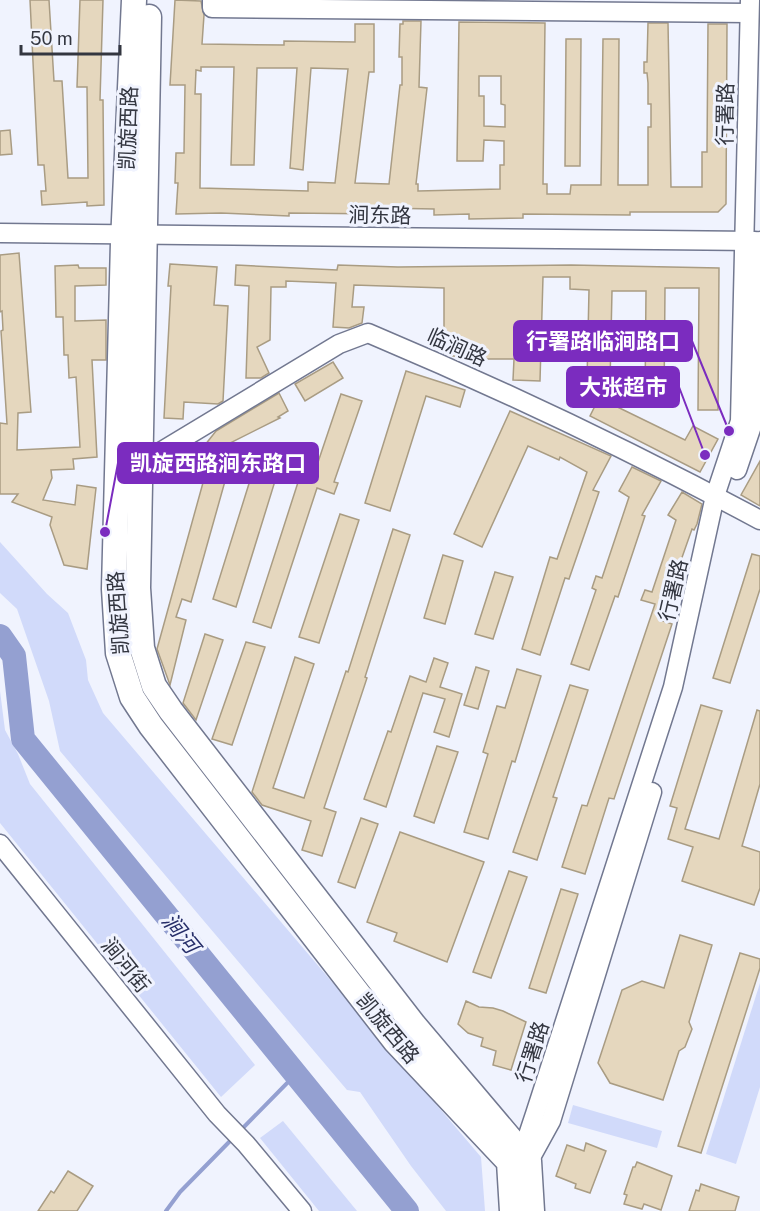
<svg xmlns="http://www.w3.org/2000/svg" width="760" height="1211" viewBox="0 0 760 1211" font-family="'Public Sans','Noto Sans SC',sans-serif">
	<style>
		.green { fill: #d1dafa }
		.lines { fill: none; stroke-linecap: round; stroke-linejoin: round }
		.stream { stroke: #94a0d1; stroke-width: 4 }
		.river { stroke: #94a0d1; stroke-width: 24 }
		.building { fill: #e5d7be; stroke: #a99c83; stroke-width: 1.5; fill-rule: evenodd }
		.minor-casing { stroke: #727890; stroke-width: 21 }
		.major-casing { stroke: #727890; stroke-width: 27 }
		.minor { stroke: #fff; stroke-width: 18 }
		.major { stroke: #fff; stroke-width: 24 }
		.labels { text-anchor: middle; dominant-baseline: central; stroke-width: 6; stroke-linejoin: round; paint-order: stroke }
		.street-label { font-size: 21px; fill: #333640; stroke: #f0f3fe }
		.water-label { font-size: 22px; font-style: italic; fill: #262e69; stroke: #f0f3fe }
		.leader { fill: none; stroke: #7b2cbf; stroke-width: 2 }
		.callout-dot { fill: #7b2cbf; stroke: #f0f3fe; stroke-width: 2 }
		.callout { fill: #7b2cbf; stroke: #7b2cbf; stroke-width: 2 }
		.callout-label { font-size: 22px; text-anchor: middle; font-weight: bold; fill: #fff }
	</style>
	<rect width="100%" height="100%" fill="#f0f3fe"/>
	<g class="green">
		<polygon points="0,542 47,594 68,613 86,660 88,680 103,713 481,1157 485,1211 446,1211 411,1166 360,1092 347,1090 60,751 49,701 17,609 0,593"/>
		<polygon points="0,691 5,730 18,754 30,784 255,1065 221,1097 0,823"/>
		<polygon points="760,983 760,1087 736,1164 706,1154"/>
		<polygon points="573,1105 662,1131 657,1148 568,1123"/>
		<polygon points="283,1121 357,1211 319,1211 260,1138"/>
	</g>
	<g class="lines">
		<g class="stream">
			<polyline points="240,1131 296,1074"/>
			<polyline points="166,1211 180,1192 232,1139"/>
		</g>
		<polyline class="river" points="0,636 14,656 23,739 407,1211"/>
	</g>
	<g class="building">
		<polygon points="30,0 49,0 54,81 62,81 68,178 88,178 87,87 77,87 80,0 103,0 100,100 103,100 104,205 87,206 87,202 42,205 41,191 46,191 44,165 38,165"/>
		<path d="M175 0 201 1 204 15 202 44 284 45V41L355 42V24H374V72H369L355 183 389 184 400 85H402V57H399L400 24H403V21H421L419 87 427 88 416 184H418V191L500 189V165H504V141L484 140 483 161H457L459 22 545 23 543 184H547V194H570L571 185H601L603 39H619L618 185H648V127H651V104H648V83L647 73H644V62H647L648 23H668L671 187H702V152H707L708 24H727L726 204 718 212H630V215L523 214V218L469 219V214L434 215V209L383 208V214L289 213V216L221 213 176 214 178 183H175L176 153H184L185 85H170ZM201 67H234L231 165H254L257 68H297L290 168 303 170 311 68 348 69 335 183 308 182V191L200 188 201 94H195L196 70 201 71ZM479 76H501V104L505 105V127L484 126V96H479Z"/>
		<polygon points="566,39 581,39 580,166 565,166"/>
		<polygon points="10,130 12,154 0,155 0,131"/>
		<polygon points="19,253 31,412 18,413 17,450 80,447 76,377 69,378 68,355 64,355 63,317 56,317 55,266 78,265 79,268 106,268 106,285 75,286 75,321 106,320 106,360 92,360 97,457 73,459 74,469 51,470 52,478 43,500 75,505 77,485 96,488 87,569 64,565 50,525 52,517 12,502 18,494 0,494 0,423 7,424 1,331 3,330 2,311 0,312 0,255"/>
		<polygon points="170,264 217,267 214,305 228,306 223,401 218,404 184,402 183,419 164,418 171,286 168,286"/>
		<polygon points="236,265 337,270 338,265 398,267 571,265 719,268 718,410 698,410 699,288 665,288 664,403 645,403 646,291 612,291 610,382 587,381 589,290 570,289 570,277 543,277 540,381 513,380 514,359 479,359 479,356 449,356 444,353 444,288 354,285 352,307 364,307 362,323 349,328 333,327 336,283 286,281 286,287 271,287 270,340 257,347 269,373 261,378 246,378 249,286 235,285"/>
		<polygon points="333,362 343,378 305,401 295,384"/>
		<polygon points="406,371 465,390 460,407 426,396 390,511 365,503"/>
		<polygon points="279,393 288,411 278,417 280,418 222,447 212,459 201,450 216,431"/>
		<polygon points="341,394 362,401 334,482 338,483 334,494 317,488 271,628 253,622 301,473 313,477"/>
		<polygon points="599,398 685,440 693,426 718,439 700,472 590,416"/>
		<polygon points="510,411 611,456 593,490 599,492 569,579 565,578 540,655 522,649 550,557 557,559 587,472 560,457 559,460 528,446 482,547 454,534"/>
		<polygon points="209,461 229,467 191,602 182,599 176,617 186,620 170,685 157,649"/>
		<polygon points="760,461 760,506 741,495"/>
		<polygon points="632,467 661,481 642,515 645,516 618,597 615,596 589,670 571,664 596,590 592,588 596,576 602,578 629,497 619,491"/>
		<polygon points="252,474 275,481 236,607 213,599"/>
		<polygon points="682,492 702,504 697,524 694,530 692,529 660,620 672,624 614,799 609,798 585,874 562,867 582,805 587,806 655,604 641,600 645,590 652,592 676,520 668,515"/>
		<polygon points="340,514 359,520 319,643 299,637"/>
		<polygon points="393,529 410,535 365,677 367,678 324,808 336,812 322,856 302,850 311,821 262,805 252,792 295,657 314,664 273,788 304,798 346,671 348,672"/>
		<polygon points="752,554 760,556 760,589 730,683 713,678"/>
		<polygon points="443,555 463,561 445,624 424,618"/>
		<polygon points="495,572 513,577 493,639 475,634"/>
		<polygon points="205,634 223,640 196,720 183,703"/>
		<polygon points="246,642 265,647 232,745 212,739"/>
		<polygon points="434,658 448,663 440,687 462,694 449,737 434,732 445,699 423,693 386,807 364,799 388,731 391,732 410,676 426,682"/>
		<polygon points="476,667 489,671 478,709 464,705"/>
		<polygon points="517,669 541,676 515,762 512,761 488,839 464,832 488,754 483,752 497,706 505,708"/>
		<polygon points="570,685 588,690 553,797 557,798 537,860 513,852"/>
		<polygon points="701,705 722,711 685,829 719,839 757,710 760,711 760,784 742,846 760,852 760,888 754,905 682,881 693,847 668,839 677,808 670,806"/>
		<polygon points="437,746 458,752 434,823 414,816"/>
		<polygon points="361,818 378,824 355,888 338,882"/>
		<polygon points="400,832 484,862 447,962 394,941 397,933 367,922"/>
		<polygon points="509,871 527,877 491,978 473,972"/>
		<polygon points="561,889 578,894 546,993 529,988"/>
		<polygon points="680,935 712,945 689,1022 692,1029 685,1047 679,1051 663,1100 610,1083 598,1063 622,990 642,981 664,988"/>
		<polygon points="740,953 760,959 760,968 701,1153 678,1146"/>
		<polygon points="466,1001 479,1007 493,1008 503,1011 526,1022 511,1070 493,1065 496,1051 481,1046 483,1038 468,1033 458,1024"/>
		<polygon points="586,1143 606,1151 590,1193 575,1188 576,1184 556,1176 567,1145 584,1151"/>
		<polygon points="637,1162 672,1176 661,1210 644,1204 642,1209 624,1204 627,1195 624,1194 633,1167 635,1167"/>
		<polygon points="68,1171 93,1186 77,1211 38,1211 51,1191 54,1193"/>
		<polygon points="701,1184 739,1197 735,1211 689,1211 696,1190 699,1191"/>
	</g>
	<g class="lines">
		<g class="minor-casing">
			<g id="minor">
				<polyline points="212,0 212,8 749,13"/>
				<polyline points="0,233 755,241"/>
				<path d="M141 461 157 454 339 344 368 333C501 389 633 452 760 520"/>
				<polyline points="737,470 754,420 760,241"/>
				<polyline points="0,844 217,1114 246,1144 302,1211"/>
				<polyline points="513,1159 522,1153 535,1114 673,687 715,496 740,421 750,0"/>
				<polyline points="524,1165 529,1161 551,1121 652,792"/>
			</g>
		</g>
		<g class="major-casing">
			<g id="major">
				<polyline points="134,0 123,242 114,589 118,653 132,697 151,726 395,1041 509,1162 512,1211"/>
				<polyline points="149,17 138,588 142,648 154,686 171,711 414,1025 529,1161 532,1211"/>
			</g>
		</g>
		<use href="#minor" class="minor"/>
		<use href="#major" class="major"/>
	</g>
	<g class="labels">
		<g class="street-label">
			<text transform="translate(725 114) rotate(-89)">行署路</text>
			<text transform="translate(128 128) rotate(-88)">凯旋西路</text>
			<text transform="translate(380 215) rotate(1)">涧东路</text>
			<text transform="translate(457 347) rotate(24)">临涧路</text>
			<text transform="translate(673 590) rotate(-77)">行署路</text>
			<text transform="translate(118 613) rotate(-94)">凯旋西路</text>
			<text transform="translate(126 965) rotate(51)">涧河街</text>
			<text transform="translate(388 1028) rotate(50)">凯旋西路</text>
			<text transform="translate(532 1052) rotate(-72)">行署路</text>
		</g>
		<g class="water-label">
			<text transform="translate(181 933) rotate(51)">涧河</text>
		</g>
	</g>
	<path class="leader" d="M729 431L692 341M705 455L679 387M105 532L118 463"/>
	<g class="callout-dot">
		<circle cx="729" cy="431" r="6"/>
		<circle cx="705" cy="455" r="6"/>
		<circle cx="105" cy="532" r="6"/>
	</g>
	<g class="callout">
		<rect x="514" y="321" width="178" height="40" rx="6"/>
		<rect x="567" y="367" width="112" height="40" rx="6"/>
		<rect x="118" y="443" width="200" height="40" rx="6"/>
	</g>
	<g class="callout-label">
		<text x="603" y="349">行署路临涧路口</text>
		<text x="623" y="395">大张超市</text>
		<text x="218" y="471">凯旋西路涧东路口</text>
	</g>
	<path d="M21 45v9h99v-9" fill="none" stroke="#333640" stroke-width="3"/>
	<text x="30" y="45" font-size="18" fill="#333640" stroke="#f0f3fe" stroke-width="4.5" paint-order="stroke">50 m</text>
</svg>
